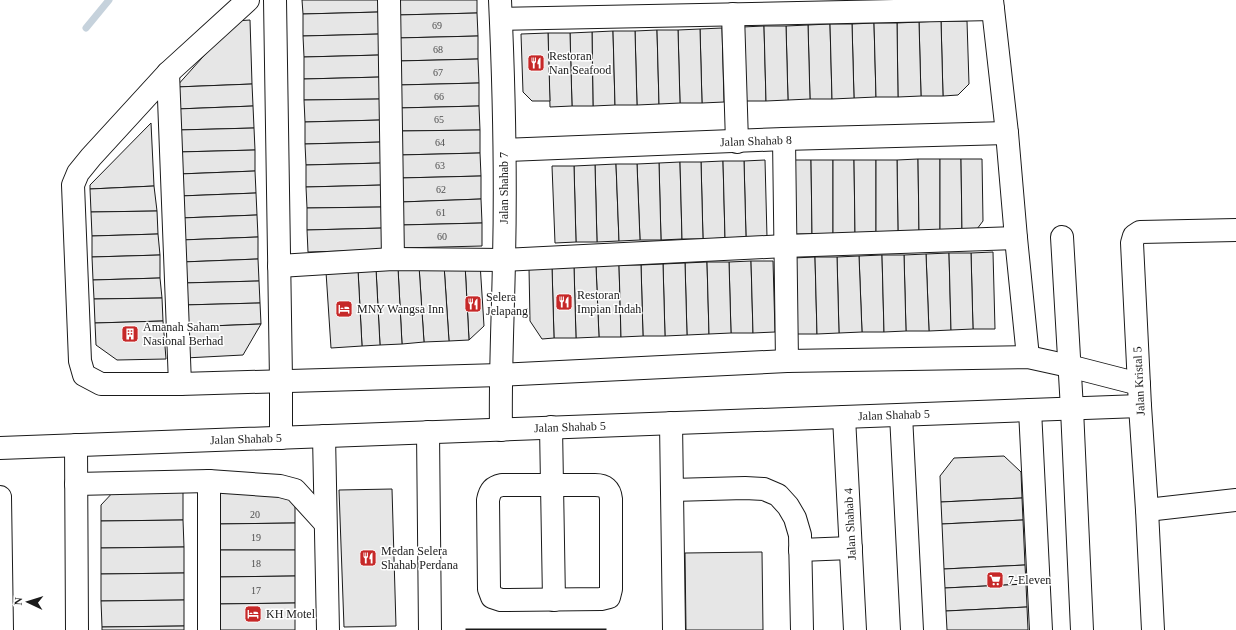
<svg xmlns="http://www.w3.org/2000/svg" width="1236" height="630" viewBox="0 0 1236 630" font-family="Georgia,serif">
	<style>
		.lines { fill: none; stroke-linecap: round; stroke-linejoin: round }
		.stream { stroke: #c6d2dc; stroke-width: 7 }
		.building { fill: #e6e6e6; stroke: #1a1a1a }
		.minor-casing { stroke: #1a1a1a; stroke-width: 24 }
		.major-casing { stroke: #1a1a1a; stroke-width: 24 }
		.minor { stroke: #fff; stroke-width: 22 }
		.major { stroke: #fff; stroke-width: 22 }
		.labels { text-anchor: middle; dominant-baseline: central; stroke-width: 3; stroke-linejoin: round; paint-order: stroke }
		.number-label { font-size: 10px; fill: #4d4d4d }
		.poi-label { font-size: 12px; fill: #1a1a1a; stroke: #fff; text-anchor: start }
		.street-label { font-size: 12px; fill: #1a1a1a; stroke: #fff }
	</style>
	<rect width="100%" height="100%" fill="#fff"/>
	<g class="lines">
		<polyline class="stream" points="86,28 109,0"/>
	</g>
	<g class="building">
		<polygon points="302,0 379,0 379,12 303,14"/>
		<polygon points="396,0 477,0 477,13 397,15"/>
		<polygon points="379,12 380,34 303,36 303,14"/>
		<polygon points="477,13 478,36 397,38 397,15"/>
		<polygon points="250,20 252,84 176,87 235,21"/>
		<polygon points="941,21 967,21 969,84 958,95 943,96"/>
		<polygon points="941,21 943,96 921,96 919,22"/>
		<polygon points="919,22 921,96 898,97 897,23"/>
		<polygon points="874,23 876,97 854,98 852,24"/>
		<polygon points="874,23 897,23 898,97 876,97"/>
		<polygon points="830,24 832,99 810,99 808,25"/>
		<polygon points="830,24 852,24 854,98 832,99"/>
		<polygon points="808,25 810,99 788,100 786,26"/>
		<polygon points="764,26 766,101 744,101 742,27"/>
		<polygon points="764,26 786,26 788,100 766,101"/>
		<polygon points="722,28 724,102 702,103 700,29"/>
		<polygon points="700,29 702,103 680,103 678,30"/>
		<polygon points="657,30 659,104 637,105 635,31"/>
		<polygon points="657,30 678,30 680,103 659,104"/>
		<polygon points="613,31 615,105 593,106 592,32"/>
		<polygon points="613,31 635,31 637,105 615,105"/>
		<polygon points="592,32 593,106 572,106 570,33"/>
		<polygon points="548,33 570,33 572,106 550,107"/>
		<polygon points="548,33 550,101 532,101 523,92 521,34"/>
		<polygon points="380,34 380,55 304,57 303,36"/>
		<polygon points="478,36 478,59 398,61 397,38"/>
		<polygon points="380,55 381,77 304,79 304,57"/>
		<polygon points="478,59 479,83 398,85 398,61"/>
		<polygon points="381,77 381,99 304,100 304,79"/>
		<polygon points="479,83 479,106 398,108 398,85"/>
		<polygon points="252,84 253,106 177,109 176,87"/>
		<polygon points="381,99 381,120 305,122 304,100"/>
		<polygon points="253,106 254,128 178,130 177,109"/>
		<polygon points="479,106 480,130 399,131 398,108"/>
		<polygon points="381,120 382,142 305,144 305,122"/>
		<polygon points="151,123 154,186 90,189 90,185"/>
		<polygon points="254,128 255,150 178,152 178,130"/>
		<polygon points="480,130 480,153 399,155 399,131"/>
		<polygon points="382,142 382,163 306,165 305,144"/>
		<polygon points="255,150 255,171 179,174 178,152"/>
		<polygon points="480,153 481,176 400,178 399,155"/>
		<polygon points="918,159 919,233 898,233 897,160"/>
		<polygon points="918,159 940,159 940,233 919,233"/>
		<polygon points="940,159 961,159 962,233 940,233"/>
		<polygon points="961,159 982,159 983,221 974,233 962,233"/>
		<polygon points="765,160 767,237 746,237 744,161"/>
		<polygon points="790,160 811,160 812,234 790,234"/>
		<polygon points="811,160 833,160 833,234 812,234"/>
		<polygon points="833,160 854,160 855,234 833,234"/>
		<polygon points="854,160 876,160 876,234 855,234"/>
		<polygon points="876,160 897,160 898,233 876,234"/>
		<polygon points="723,161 725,238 703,239 701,162"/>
		<polygon points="723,161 744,161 746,237 725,238"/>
		<polygon points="680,162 682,239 661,240 659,163"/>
		<polygon points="680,162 701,162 703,239 682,239"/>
		<polygon points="382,163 383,185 306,187 306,165"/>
		<polygon points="659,163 661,240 640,240 637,164"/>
		<polygon points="616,164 619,241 597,242 595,165"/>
		<polygon points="616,164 637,164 640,240 619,241"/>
		<polygon points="595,165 597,242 576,242 574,166"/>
		<polygon points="552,166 574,166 576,242 555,243"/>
		<polygon points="255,171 256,193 180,196 179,174"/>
		<polygon points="481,176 481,199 401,202 400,178"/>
		<polygon points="383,185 383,207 307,208 306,187"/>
		<polygon points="154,186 157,211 91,212 90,189"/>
		<polygon points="256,193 257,215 181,218 180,196"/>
		<polygon points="481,199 482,223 401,225 401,202"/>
		<polygon points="383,207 384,228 307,230 307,208"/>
		<polygon points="157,211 158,234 92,236 91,212"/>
		<polygon points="257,215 258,237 181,240 181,218"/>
		<polygon points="482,223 482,246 402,248 401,225"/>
		<polygon points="384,228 384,250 308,252 307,230"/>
		<polygon points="158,234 160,255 92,257 92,236"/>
		<polygon points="258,237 258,259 182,262 181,240"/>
		<polygon points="993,252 995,329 973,329 971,253"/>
		<polygon points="949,253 951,330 929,331 926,254"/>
		<polygon points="949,253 971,253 973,329 951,330"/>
		<polygon points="926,254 929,331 906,331 904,255"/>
		<polygon points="160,255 160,278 93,280 92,257"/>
		<polygon points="882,255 884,332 862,332 859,256"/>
		<polygon points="882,255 904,255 906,331 884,332"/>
		<polygon points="859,256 862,332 839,333 837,257"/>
		<polygon points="815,257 817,334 795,334 793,258"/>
		<polygon points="815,257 837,257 839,333 817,334"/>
		<polygon points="258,259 259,281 183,283 182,262"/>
		<polygon points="751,261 753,333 731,333 729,262"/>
		<polygon points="751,261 773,261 775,332 753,333"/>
		<polygon points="707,262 709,334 687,335 685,263"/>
		<polygon points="707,262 729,262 731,333 709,334"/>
		<polygon points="480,263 484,326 469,340 465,264"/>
		<polygon points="685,263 687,335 665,336 663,264"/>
		<polygon points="465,264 469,340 449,341 444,265"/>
		<polygon points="663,264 665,336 643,336 641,265"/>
		<polygon points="444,265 449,341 424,342 419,266"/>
		<polygon points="619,265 621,337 599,337 596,266"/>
		<polygon points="619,265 641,265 643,336 621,337"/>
		<polygon points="419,266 424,342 402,344 398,268"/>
		<polygon points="596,266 599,337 576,338 574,267"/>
		<polygon points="552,267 574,267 576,338 554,338"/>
		<polygon points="552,267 554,338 542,339 530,321 529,268"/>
		<polygon points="398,268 402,344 380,345 376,269"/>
		<polygon points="376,269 380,345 362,346 358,270"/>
		<polygon points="358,270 362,346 331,348 326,272"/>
		<polygon points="160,278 162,298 94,299 93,280"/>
		<polygon points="259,281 260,303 183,305 183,283"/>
		<polygon points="162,298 163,321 95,323 94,299"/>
		<polygon points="260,303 261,324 184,327 183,305"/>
		<polygon points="163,321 166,359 117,360 96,345 95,323"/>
		<polygon points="261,324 243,355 185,358 184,327"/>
		<polygon points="1004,456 1021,472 1022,498 941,502 940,476 954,458"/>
		<polygon points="116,489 183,489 183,520 101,521 101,505"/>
		<polygon points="392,489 396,626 344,627 339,490"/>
		<polygon points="277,490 295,505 295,523 216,524 216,491"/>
		<polygon points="1022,498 1023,520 942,524 941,502"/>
		<polygon points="183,520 184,547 101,548 101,521"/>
		<polygon points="1023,520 1025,565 944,569 942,524"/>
		<polygon points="295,523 295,550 216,550 216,524"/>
		<polygon points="184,547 184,573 101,574 101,548"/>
		<polygon points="216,550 295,550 295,576 216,577"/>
		<polygon points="762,552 763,630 686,630 685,553"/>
		<polygon points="1025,565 1026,584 945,588 944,569"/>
		<polygon points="184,573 184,600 101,601 101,574"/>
		<polygon points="295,576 295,603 216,604 216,577"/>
		<polygon points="1026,584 1027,607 946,611 945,588"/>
		<polygon points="184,600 184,626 102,627 101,601"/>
		<polygon points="295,603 295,630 217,630 216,604"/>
		<polygon points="1027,607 1028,630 947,630 946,611"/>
		<polygon points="184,626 184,630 102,630 102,627"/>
		<rect x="466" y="629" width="140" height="1"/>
	</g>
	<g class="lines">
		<g class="minor-casing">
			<g id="minor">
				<polyline points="248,0 168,73 91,157 78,173 73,185 80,361 84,375 101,384 180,384 500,375 787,361 1028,357 1069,366 1139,384"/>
				<polyline points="275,0 281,380 281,438"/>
				<polyline points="389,0 393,259"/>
				<path d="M500 0C504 87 506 174 504 260 503 317 500 373 501 430"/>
				<polyline points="992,0 1007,133 1016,238 1028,357"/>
				<polyline points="733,14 737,142"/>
				<polyline points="501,19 993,9"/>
				<polyline points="168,73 180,384"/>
				<polyline points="784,139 787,361"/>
				<polyline points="505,150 784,139 1007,133"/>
				<polyline points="1062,237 1072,409 1082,630"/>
				<polyline points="279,266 393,259 504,260 785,246 1016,238"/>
				<polyline points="1030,410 1041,630"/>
				<polyline points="901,415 912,630"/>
				<polyline points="844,417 855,630"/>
				<polyline points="671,423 674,630"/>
				<polyline points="551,427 554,600"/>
				<polyline points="428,432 430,630"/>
				<polyline points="324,436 328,630"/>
				<polyline points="76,445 77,630"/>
				<polyline points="0,448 1140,406"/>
				<polyline points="209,481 209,630"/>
				<polyline points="76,484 209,481 280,486 295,490 325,523"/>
				<path d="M502 485H595C605 485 610 489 611 499V589L609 597 601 599 501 600 492 597 489 589 488 500C490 490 493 487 502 485Z"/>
				<polyline points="672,490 745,488 764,489 778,495 788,506 795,518 800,535 802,630"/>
				<polyline points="1147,510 1236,500"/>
				<polyline points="800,550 851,548"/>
				<polyline points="1153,630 1147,510 1140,406 1132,243 1134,236 1140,232 1236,230"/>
			</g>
		</g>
		<g class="major-casing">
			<polyline id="major" points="0,497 2,630"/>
		</g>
		<use href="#minor" class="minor"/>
		<use href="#major" class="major"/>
	</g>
	<defs>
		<g id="restaurant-square" transform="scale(0.9)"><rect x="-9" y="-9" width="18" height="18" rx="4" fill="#c62828" stroke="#fff"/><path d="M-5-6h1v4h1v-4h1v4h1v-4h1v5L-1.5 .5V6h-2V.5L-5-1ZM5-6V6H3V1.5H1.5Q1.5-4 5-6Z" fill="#fff"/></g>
		<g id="hotel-square" transform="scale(0.9)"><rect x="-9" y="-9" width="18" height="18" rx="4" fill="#c62828" stroke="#fff"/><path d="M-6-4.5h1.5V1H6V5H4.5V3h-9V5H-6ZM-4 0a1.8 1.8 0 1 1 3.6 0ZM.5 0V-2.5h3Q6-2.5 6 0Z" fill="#fff"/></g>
		<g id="building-square" transform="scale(0.9)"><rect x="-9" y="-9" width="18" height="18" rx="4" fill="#c62828" stroke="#fff"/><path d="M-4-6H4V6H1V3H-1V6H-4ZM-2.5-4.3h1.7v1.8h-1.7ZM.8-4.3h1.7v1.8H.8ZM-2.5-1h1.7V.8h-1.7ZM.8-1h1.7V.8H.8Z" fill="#fff"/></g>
		<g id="supermarket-square" transform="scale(0.9)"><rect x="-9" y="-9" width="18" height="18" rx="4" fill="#c62828" stroke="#fff"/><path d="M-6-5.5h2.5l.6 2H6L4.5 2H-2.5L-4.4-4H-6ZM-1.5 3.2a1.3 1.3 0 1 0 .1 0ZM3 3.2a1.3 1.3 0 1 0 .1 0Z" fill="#fff"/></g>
	</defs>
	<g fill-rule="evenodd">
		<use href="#restaurant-square" x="536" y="63"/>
		<use href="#restaurant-square" x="564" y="302"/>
		<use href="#restaurant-square" x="473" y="304"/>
		<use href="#hotel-square" x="344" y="309"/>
		<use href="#building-square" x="130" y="334"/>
		<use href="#restaurant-square" x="368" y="558"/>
		<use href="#supermarket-square" x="995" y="580"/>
		<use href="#hotel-square" x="253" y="614"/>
	</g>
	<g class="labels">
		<g class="number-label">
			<text x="437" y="25">69</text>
			<text x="438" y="49">68</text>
			<text x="438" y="72">67</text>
			<text x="439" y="96">66</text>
			<text x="439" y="119">65</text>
			<text x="440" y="142">64</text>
			<text x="440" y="165">63</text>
			<text x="441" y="189">62</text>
			<text x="441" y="212">61</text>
			<text x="442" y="236">60</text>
			<text x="255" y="514">20</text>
			<text x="256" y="537">19</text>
			<text x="256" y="563">18</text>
			<text x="256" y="590">17</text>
		</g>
		<g class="poi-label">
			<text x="549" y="56">Restoran<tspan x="549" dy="14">Nan Seafood</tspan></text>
			<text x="577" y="295">Restoran<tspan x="577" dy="14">Impian Indah</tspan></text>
			<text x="486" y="297">Selera<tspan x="486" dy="14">Jelapang</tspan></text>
			<text x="357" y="309">MNY Wangsa Inn</text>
			<text x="143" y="327">Amanah Saham<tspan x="143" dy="14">Nasional Berhad</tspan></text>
			<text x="381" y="551">Medan Selera<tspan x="381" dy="14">Shahab Perdana</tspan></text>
			<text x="1008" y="580">7-Eleven</text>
			<text x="266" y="614">KH Motel</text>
		</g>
		<g class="street-label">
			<text transform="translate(756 141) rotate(-2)">Jalan Shahab 8</text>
			<text transform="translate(504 188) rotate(-90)">Jalan Shahab 7</text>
			<text transform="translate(1139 381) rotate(-93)">Jalan Kristal 5</text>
			<text transform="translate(894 415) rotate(-2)">Jalan Shahab 5</text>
			<text transform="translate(570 427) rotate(-2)">Jalan Shahab 5</text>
			<text transform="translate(246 439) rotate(-2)">Jalan Shahab 5</text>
			<text transform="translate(850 524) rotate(-93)">Jalan Shahab 4</text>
		</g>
	</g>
	<g transform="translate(28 602) rotate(274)" stroke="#ffffff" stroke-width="3" paint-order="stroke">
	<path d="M0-3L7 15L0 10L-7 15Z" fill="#1a1a1a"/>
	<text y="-6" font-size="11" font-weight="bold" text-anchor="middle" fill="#1a1a1a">N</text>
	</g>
</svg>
